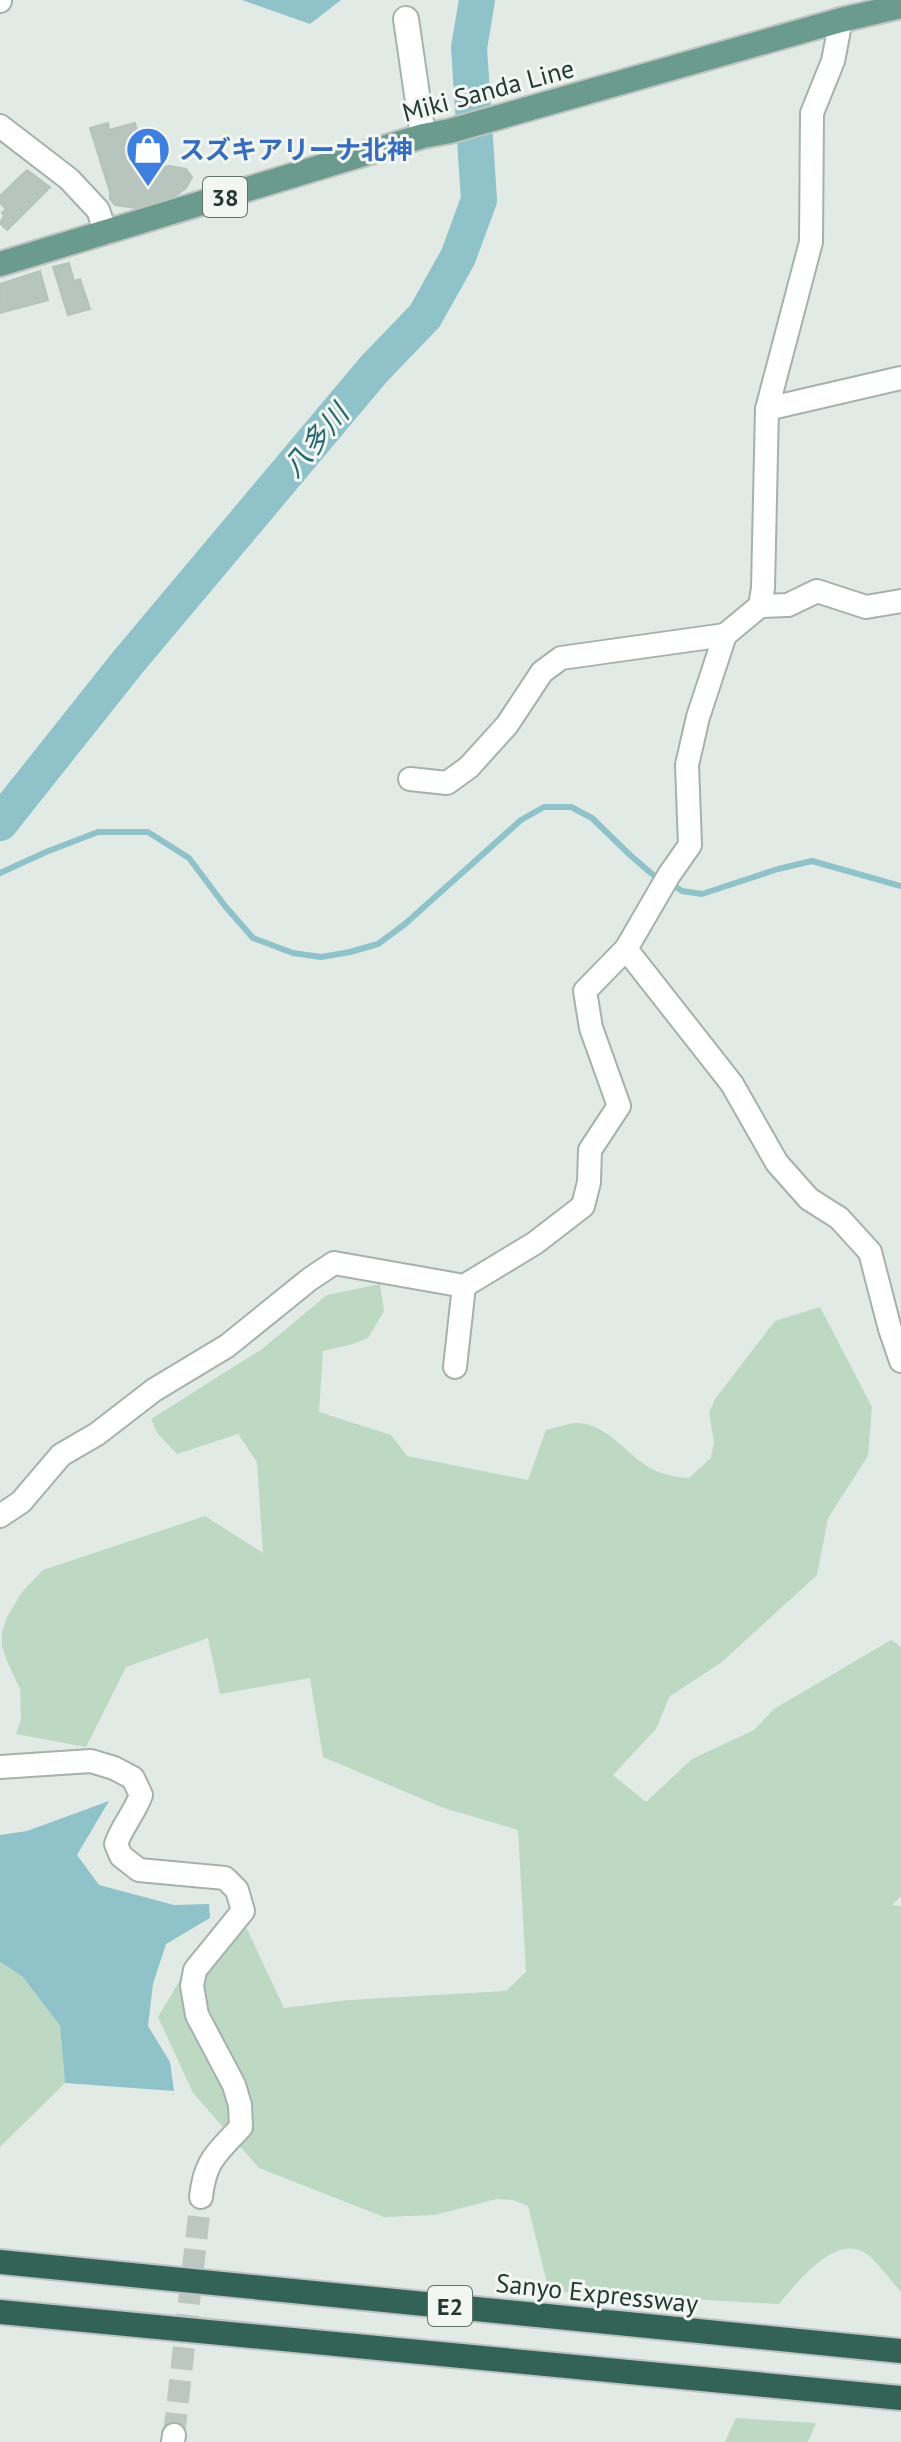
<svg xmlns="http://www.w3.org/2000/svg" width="901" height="2442" viewBox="0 0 901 2442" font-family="'PT Sans','Noto Sans JP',sans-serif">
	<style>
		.green { fill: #bdd9c4 }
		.water { fill: #90c3c9 }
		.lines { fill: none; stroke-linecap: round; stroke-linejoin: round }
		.stream { stroke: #90c3c9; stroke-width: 6 }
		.river { stroke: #90c3c9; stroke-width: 36 }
		.building { fill: #b8c5bf; stroke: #b5c3bd; stroke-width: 2 }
		.street-tunnel { stroke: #bcc7c2; stroke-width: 22; stroke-dasharray: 22 11; stroke-linecap: butt }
		.street-casing { stroke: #a5b1ad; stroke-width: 26 }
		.secondary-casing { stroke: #a2b5ad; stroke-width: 28 }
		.primary-casing { stroke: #bdc4c2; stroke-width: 28 }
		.highway-casing { stroke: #bdc4c2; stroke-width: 28 }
		.street { stroke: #fff; stroke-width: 22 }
		.secondary { stroke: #fff; stroke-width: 24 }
		.primary { stroke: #6b9b8d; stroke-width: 24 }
		.highway { stroke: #336257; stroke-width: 24 }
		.labels { text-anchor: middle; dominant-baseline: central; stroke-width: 6; stroke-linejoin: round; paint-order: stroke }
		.shield { fill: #f2f7f4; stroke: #62726d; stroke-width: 2 }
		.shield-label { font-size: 24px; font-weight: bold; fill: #243933 }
		.street-label { font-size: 26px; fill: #243933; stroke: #f2f7f4 }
		.shop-label { font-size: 26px; font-weight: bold; fill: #366cbe; stroke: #f2f7f4; text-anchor: start }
		.water-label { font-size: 28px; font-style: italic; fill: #25656e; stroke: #f2f7f4 }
	</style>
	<rect width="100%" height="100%" fill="#e2eae6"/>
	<g class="green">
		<path d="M380 1284 384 1311 368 1338 353 1344 323 1351 319 1412 391 1435 407 1456 528 1480 546 1430C556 1428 568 1423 577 1423 603 1423 622 1448 641 1462 656 1473 671 1477 689 1478L711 1458 714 1442 709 1413 715 1399 775 1321 820 1307 872 1407 868 1456 828 1518 817 1575 722 1662 669 1697 656 1729 613 1775 646 1802 692 1759 754 1730 774 1709 891 1640 901 1647V1896L892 1905 901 1906V2292C890 2280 880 2265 868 2255 837 2230 796 2284 779 2304L549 2291 528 2206 513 2200 497 2199 434 2215 384 2217 259 2168 193 2093 158 2017 187 1968 246 1927 284 2008 349 2000 506 1991 526 1972 518 1830 444 1808 323 1757 310 1678 220 1694 208 1638 126 1667 86 1747 16 1734 21 1719 20 1689 7 1661 2 1646V1632L7 1617 22 1592 43 1570 205 1516 263 1553 257 1462 238 1434 177 1454 157 1433 151 1419 262 1349 327 1295Z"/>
		<polygon points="0,1962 23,1977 60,2026 65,2083 0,2147"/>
		<polygon points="736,2418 816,2423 808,2442 725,2442"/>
	</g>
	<g class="water">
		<polygon points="242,0 341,0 310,24"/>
		<polygon points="109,1801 77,1855 99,1885 174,1905 209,1904 210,1918 166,1944 153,1984 148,2026 170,2062 174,2091 65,2083 60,2026 23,1977 0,1962 0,1835 27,1831"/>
	</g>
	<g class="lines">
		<g class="stream">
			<polyline points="0,873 46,852 98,832 148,832 189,858 225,906 253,938 293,953 321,957 350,952 378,944 405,924 521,820 544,807 571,807 592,818 630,855 652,874 661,879"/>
			<polyline points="671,884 682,891 702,894 778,869 812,861 901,886"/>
		</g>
		<polyline class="river" points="0,823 128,662 374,369 425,316 458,257 479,200 469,48 477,0"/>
	</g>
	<g class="building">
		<polygon points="108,123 109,130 135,123 148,169 169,166 186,169 192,177 186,188 170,199 153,205 136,208 115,205 110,199 110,192 90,128"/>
		<polygon points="27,170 50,187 7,230 0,223 4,216 2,213 6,209 0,203 0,196"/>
		<polygon points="69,263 74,281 80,279 90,309 68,315 53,267"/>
		<polygon points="40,271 48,300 0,313 0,284"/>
	</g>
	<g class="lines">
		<polyline class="street-tunnel" points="174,2435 201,2197"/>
		<g class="street-casing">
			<g id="street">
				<polyline points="0,1 0,0"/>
				<polyline points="841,20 833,61 812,113 811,242 767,409 763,588 760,606 725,635 698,717 687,765 690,845 669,875 626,949 732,1084 777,1163 809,1199 839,1218 870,1252 890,1329 901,1361"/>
				<polyline points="0,126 69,179 98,210 106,233"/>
				<polyline points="767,409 901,378"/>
				<polyline points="760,606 788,605 817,591 866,607 901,601"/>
				<polyline points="410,779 447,783 469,767 507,725 542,672 561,658 725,635"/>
				<polyline points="455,1367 464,1286"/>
				<polyline points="0,1516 21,1502 61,1455 97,1434 154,1390 227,1346 310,1279 334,1263 464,1286 535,1243 583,1206 589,1182 590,1150 619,1106 591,1028 585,991 626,949"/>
				<path d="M0 1767 91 1761 114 1768 133 1778 141 1795C134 1814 122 1826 116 1844L121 1856 139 1870 225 1878 237 1890 243 1911 195 1970 192 1986 197 2015 234 2085 240 2105 241 2127C217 2153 205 2160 201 2197"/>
				<polyline points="173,2442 174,2435"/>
			</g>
		</g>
		<g class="secondary-casing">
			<polyline id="secondary" points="406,19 423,136"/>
		</g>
		<g class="primary-casing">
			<polyline id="primary" points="0,264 423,136 450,131 841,20 901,6"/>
		</g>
		<g class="highway-casing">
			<g id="highway">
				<polyline points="0,2262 901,2351"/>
				<polyline points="0,2312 901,2398"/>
			</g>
		</g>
		<use href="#street" class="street"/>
		<use href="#secondary" class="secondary"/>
		<use href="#primary" class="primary"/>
		<use href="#highway" class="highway"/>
	</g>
	<defs>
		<g id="shop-pin" transform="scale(2.3)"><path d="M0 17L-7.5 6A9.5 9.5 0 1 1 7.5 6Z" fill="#3f7fe0" stroke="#f2f7f4"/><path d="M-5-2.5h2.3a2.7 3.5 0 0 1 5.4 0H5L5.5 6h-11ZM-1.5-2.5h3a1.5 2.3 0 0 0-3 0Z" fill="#fff"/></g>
	</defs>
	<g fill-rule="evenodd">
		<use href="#shop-pin" x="148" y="149"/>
	</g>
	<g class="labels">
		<g class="shield">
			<rect x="203" y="177" width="44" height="40" rx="6"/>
			<rect x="428" y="2286" width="44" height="40" rx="6"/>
		</g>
		<g class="shield-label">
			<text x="225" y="197">38</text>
			<text x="450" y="2306">E2</text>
		</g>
		<g class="street-label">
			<text transform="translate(488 90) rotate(-15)">Miki Sanda Line</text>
			<text transform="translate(597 2293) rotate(6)">Sanyo Expressway</text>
		</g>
		<g class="shop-label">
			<text x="179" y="149">スズキアリーナ北神</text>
		</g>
		<g class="water-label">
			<text transform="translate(315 440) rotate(-50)">八多川</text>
		</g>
	</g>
</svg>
